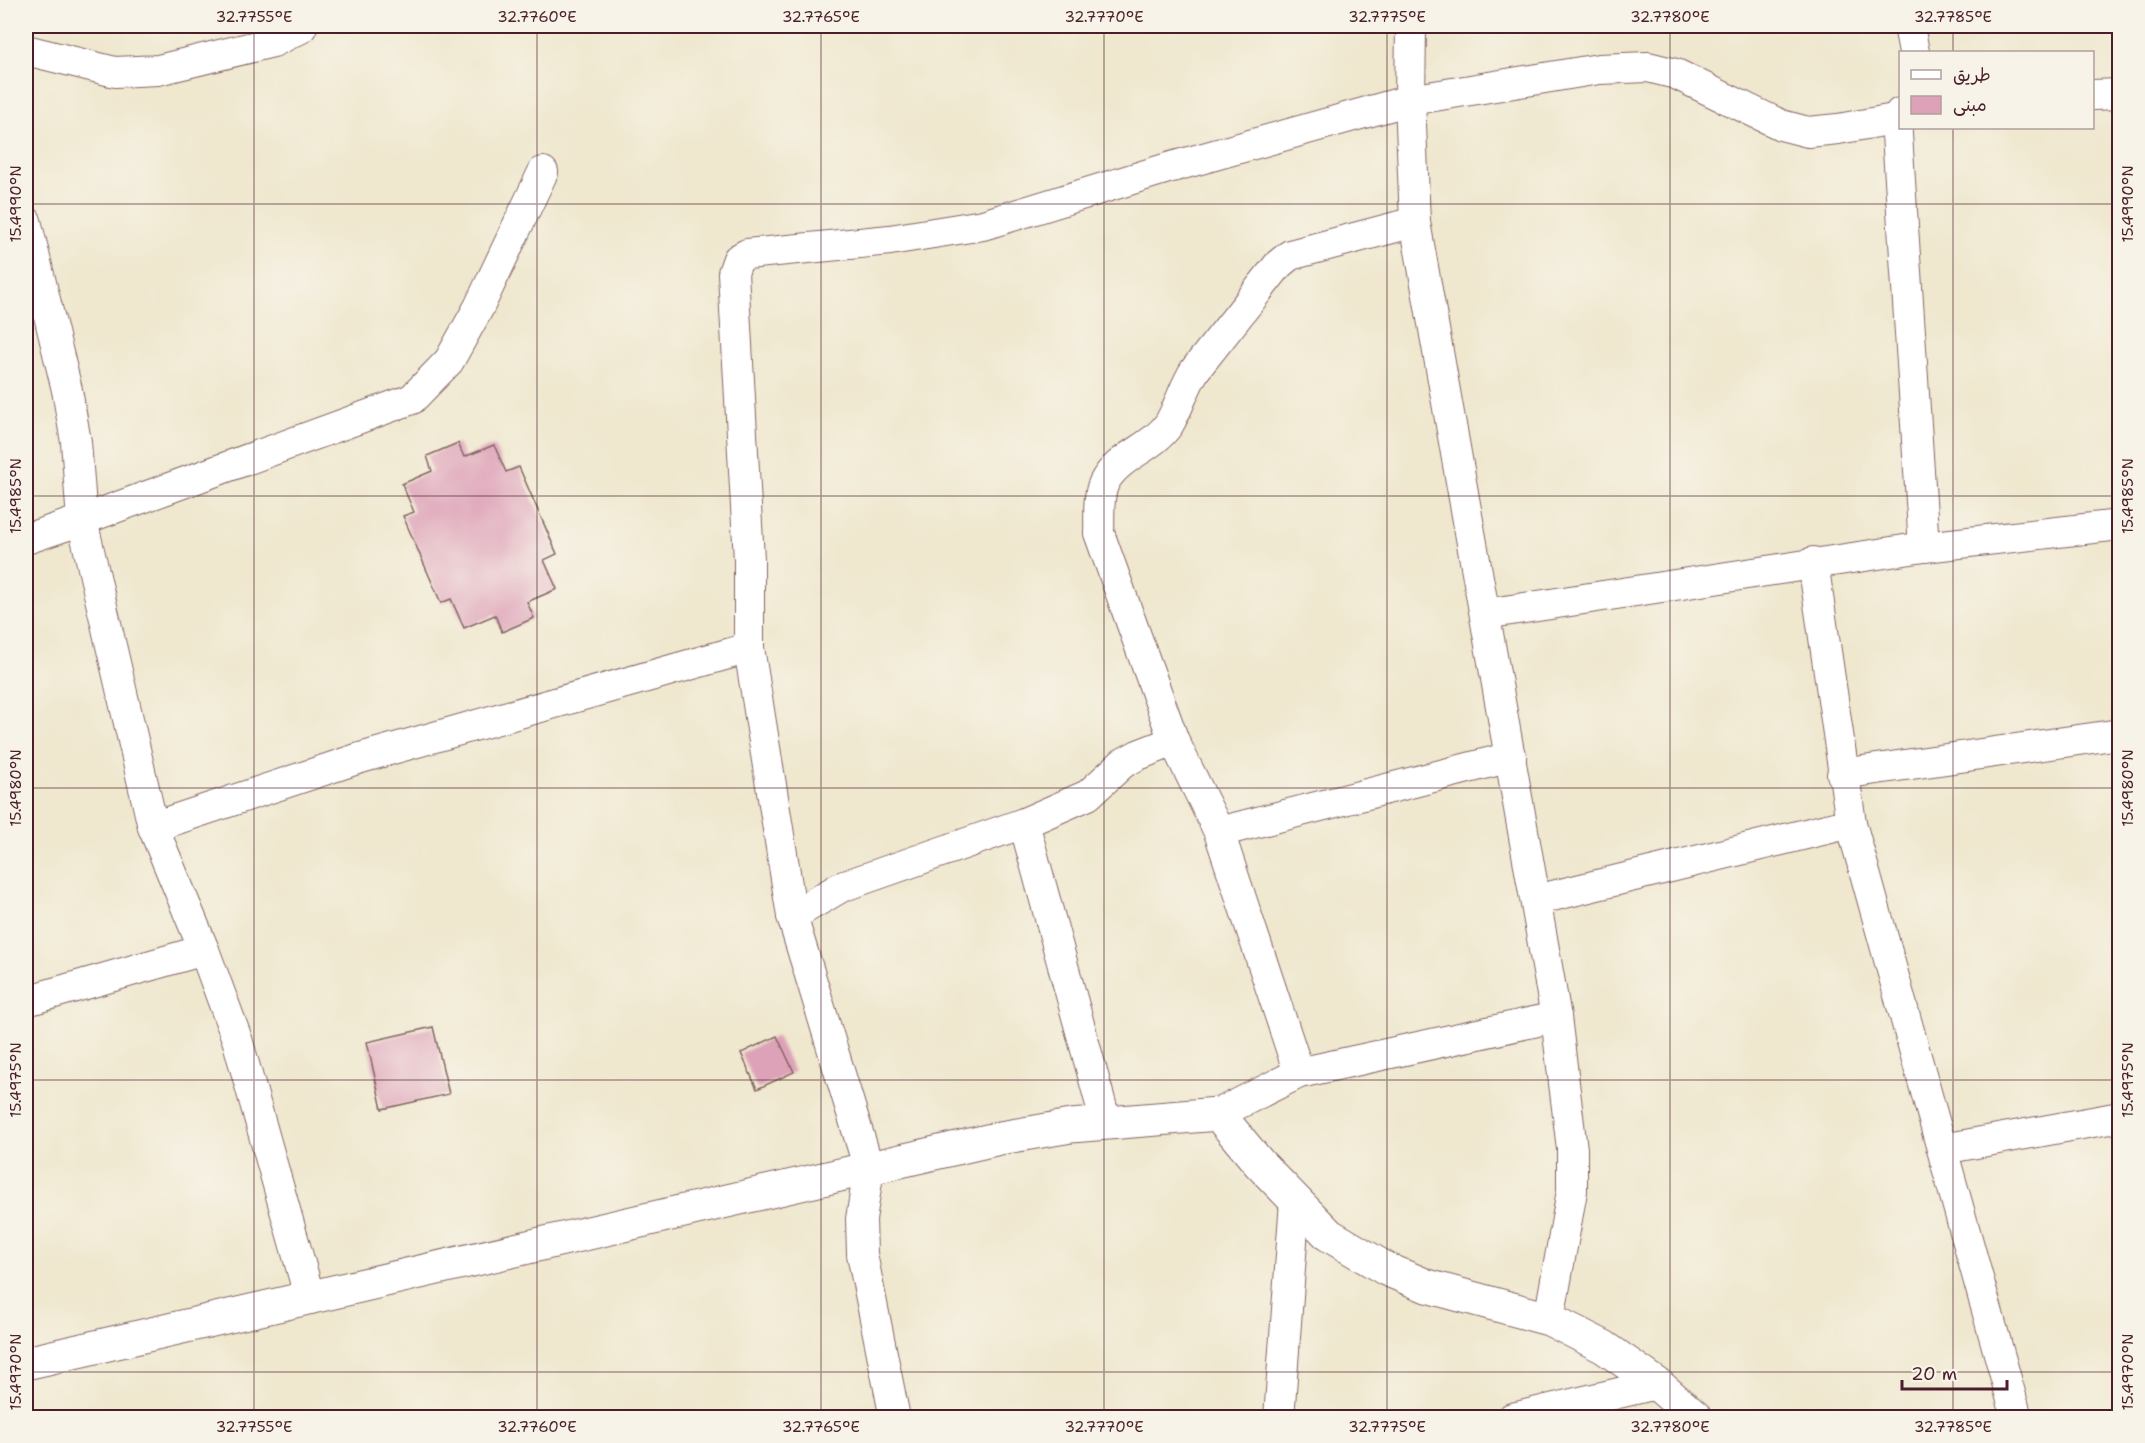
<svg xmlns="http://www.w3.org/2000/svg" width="2145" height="1443" viewBox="0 0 2145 1443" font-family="'Shantell Sans','Playpen Sans Arabic',sans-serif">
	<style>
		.building { fill: #dea2b8 }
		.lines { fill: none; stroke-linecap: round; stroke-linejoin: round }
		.minor-casing { stroke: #846564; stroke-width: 32 }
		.tertiary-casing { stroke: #846564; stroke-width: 35 }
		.minor { stroke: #fff; stroke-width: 30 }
		.tertiary { stroke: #fff; stroke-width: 33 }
		.ticks { fill: none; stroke: #4a1f2b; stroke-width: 1.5; stroke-opacity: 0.45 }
		.neatline { fill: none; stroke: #4a1f2b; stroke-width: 2 }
		.ticks-label { font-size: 15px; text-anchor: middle; fill: #4a1f2b }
	</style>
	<rect width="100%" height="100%" fill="#f7f3e8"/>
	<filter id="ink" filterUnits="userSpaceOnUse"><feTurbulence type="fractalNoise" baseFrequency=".0167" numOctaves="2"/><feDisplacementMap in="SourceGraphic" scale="12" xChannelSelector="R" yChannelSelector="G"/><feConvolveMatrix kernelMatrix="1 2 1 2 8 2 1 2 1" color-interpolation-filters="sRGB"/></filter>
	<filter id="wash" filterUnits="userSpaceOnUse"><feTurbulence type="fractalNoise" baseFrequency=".008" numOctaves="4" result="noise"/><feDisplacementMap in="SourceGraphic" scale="24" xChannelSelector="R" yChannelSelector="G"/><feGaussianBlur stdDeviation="1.35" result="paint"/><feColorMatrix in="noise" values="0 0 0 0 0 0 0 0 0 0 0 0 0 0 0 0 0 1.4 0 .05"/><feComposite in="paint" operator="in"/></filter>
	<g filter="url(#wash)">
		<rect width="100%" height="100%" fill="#efe7ce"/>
		<g id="blocks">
			<g class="building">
				<polygon points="458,443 464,457 494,445 506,472 519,467 557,554 544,560 557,589 527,602 534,618 502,632 495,615 464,628 451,599 441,603 403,516 414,512 402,484 432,471 427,456"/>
				<polygon points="433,1027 449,1094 382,1109 367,1042"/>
				<polygon points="777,1036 794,1072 757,1089 741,1053"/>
			</g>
		</g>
	</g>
	<g filter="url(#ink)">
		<use href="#blocks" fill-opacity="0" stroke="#846564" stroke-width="1.5"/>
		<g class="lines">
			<g class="minor-casing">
				<g id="minor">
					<polyline points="1411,26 1410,100 1415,222 1556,1017 1572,1149 1572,1191 1549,1319"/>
					<polyline points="1909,26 1914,52"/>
					<polyline points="26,50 115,72 158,70 273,42 301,28 302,26"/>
					<polyline points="2092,95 2120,94"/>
					<polyline points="1900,113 1896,119 1924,547"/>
					<polyline points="26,221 67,390 76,442 82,520 153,827 204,950 237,1039 310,1299"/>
					<polyline points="26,539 82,520 412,399 449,361 479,307 543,172"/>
					<polyline points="1813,562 1851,823 2017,1418"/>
					<polyline points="1485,614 1924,547 2120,525"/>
					<polyline points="1842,774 2120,734"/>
					<polyline points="1024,823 1106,1123"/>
					<polyline points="153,827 357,759 749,648"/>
					<polyline points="1219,832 1511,757"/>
					<polyline points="1536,900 1851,823"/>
					<polyline points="792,916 841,887 1024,823 1088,795 1123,763 1138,755 1174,741"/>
					<polyline points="26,1001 204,950"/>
					<path d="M1299 1073 1219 832 1174 741 1099 533C1100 518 1097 497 1104 483 1117 456 1152 449 1169 424 1179 407 1184 387 1195 370L1279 264 1290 255 1415 222"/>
					<polyline points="1218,1114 1299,1073 1556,1017"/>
					<polyline points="1943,1149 2120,1117"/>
					<polyline points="895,1418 862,1254 861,1219 869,1169 792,916 749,648 749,560 733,273 738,259 747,254 890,240 983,225 1168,168 1410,100 1599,69 1648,67 1676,74 1781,125 1808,132 1838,129 1900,118"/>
					<polyline points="1279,1418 1295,1201"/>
					<polyline points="1512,1418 1657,1384"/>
				</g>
			</g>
			<g class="tertiary-casing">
				<polyline id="tertiary" points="26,1363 1000,1138 1071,1126 1218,1114 1259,1163 1329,1235 1386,1269 1427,1286 1549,1319 1604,1347 1657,1384 1696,1418"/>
			</g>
			<use href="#minor" class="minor"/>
			<use href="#tertiary" class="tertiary"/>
		</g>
	</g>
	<path class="ticks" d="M254 26V1418M537 26V1418M821 26V1418M1104 26V1418M1387 26V1418M1670 26V1418M1953 26V52M1953 128V1418M26 204H2120M26 496H2120M26 788H2120M26 1080H2120M26 1372H2120"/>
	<rect width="2145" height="1443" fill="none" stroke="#f7f3e8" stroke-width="66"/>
	<rect x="1899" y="51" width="195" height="78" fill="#f7f3e8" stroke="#b29e9c" stroke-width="1.5"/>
	<rect x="1911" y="70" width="30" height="9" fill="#ffffff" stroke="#b29e9c" stroke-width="1.5"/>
	<text x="1953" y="81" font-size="18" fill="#4a1f2b">طريق</text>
	<rect x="1911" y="96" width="30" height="18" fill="#dea2b8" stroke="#b29e9c" stroke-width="1.5"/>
	<text x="1953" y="111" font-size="18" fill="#4a1f2b">مبنى</text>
	<path d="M1902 1380v9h105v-9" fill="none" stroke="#4a1f2b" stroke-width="3"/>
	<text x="1911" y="1380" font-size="18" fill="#4a1f2b" stroke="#f7f3e8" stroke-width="4.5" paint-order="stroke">20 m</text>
	<rect x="33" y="33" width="2079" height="1377" class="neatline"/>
	<g class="ticks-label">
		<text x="254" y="22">32.7755°E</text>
		<text x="537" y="22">32.7760°E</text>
		<text x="821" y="22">32.7765°E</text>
		<text x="1104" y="22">32.7770°E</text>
		<text x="1387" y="22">32.7775°E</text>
		<text x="1670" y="22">32.7780°E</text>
		<text x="1953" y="22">32.7785°E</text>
		<text transform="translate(16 204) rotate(-90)" y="5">15.4990°N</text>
		<text transform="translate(2128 204) rotate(-90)" y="5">15.4990°N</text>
		<text transform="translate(16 496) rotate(-90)" y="5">15.4985°N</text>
		<text transform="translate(2128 496) rotate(-90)" y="5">15.4985°N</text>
		<text transform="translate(16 788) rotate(-90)" y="5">15.4980°N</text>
		<text transform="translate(2128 788) rotate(-90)" y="5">15.4980°N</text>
		<text transform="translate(16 1080) rotate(-90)" y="5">15.4975°N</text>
		<text transform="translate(2128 1080) rotate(-90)" y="5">15.4975°N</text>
		<text transform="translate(16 1372) rotate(-90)" y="5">15.4970°N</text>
		<text transform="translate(2128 1372) rotate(-90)" y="5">15.4970°N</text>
		<text x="254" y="1432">32.7755°E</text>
		<text x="537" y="1432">32.7760°E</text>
		<text x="821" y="1432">32.7765°E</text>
		<text x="1104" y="1432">32.7770°E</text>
		<text x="1387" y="1432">32.7775°E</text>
		<text x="1670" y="1432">32.7780°E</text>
		<text x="1953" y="1432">32.7785°E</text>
	</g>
</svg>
